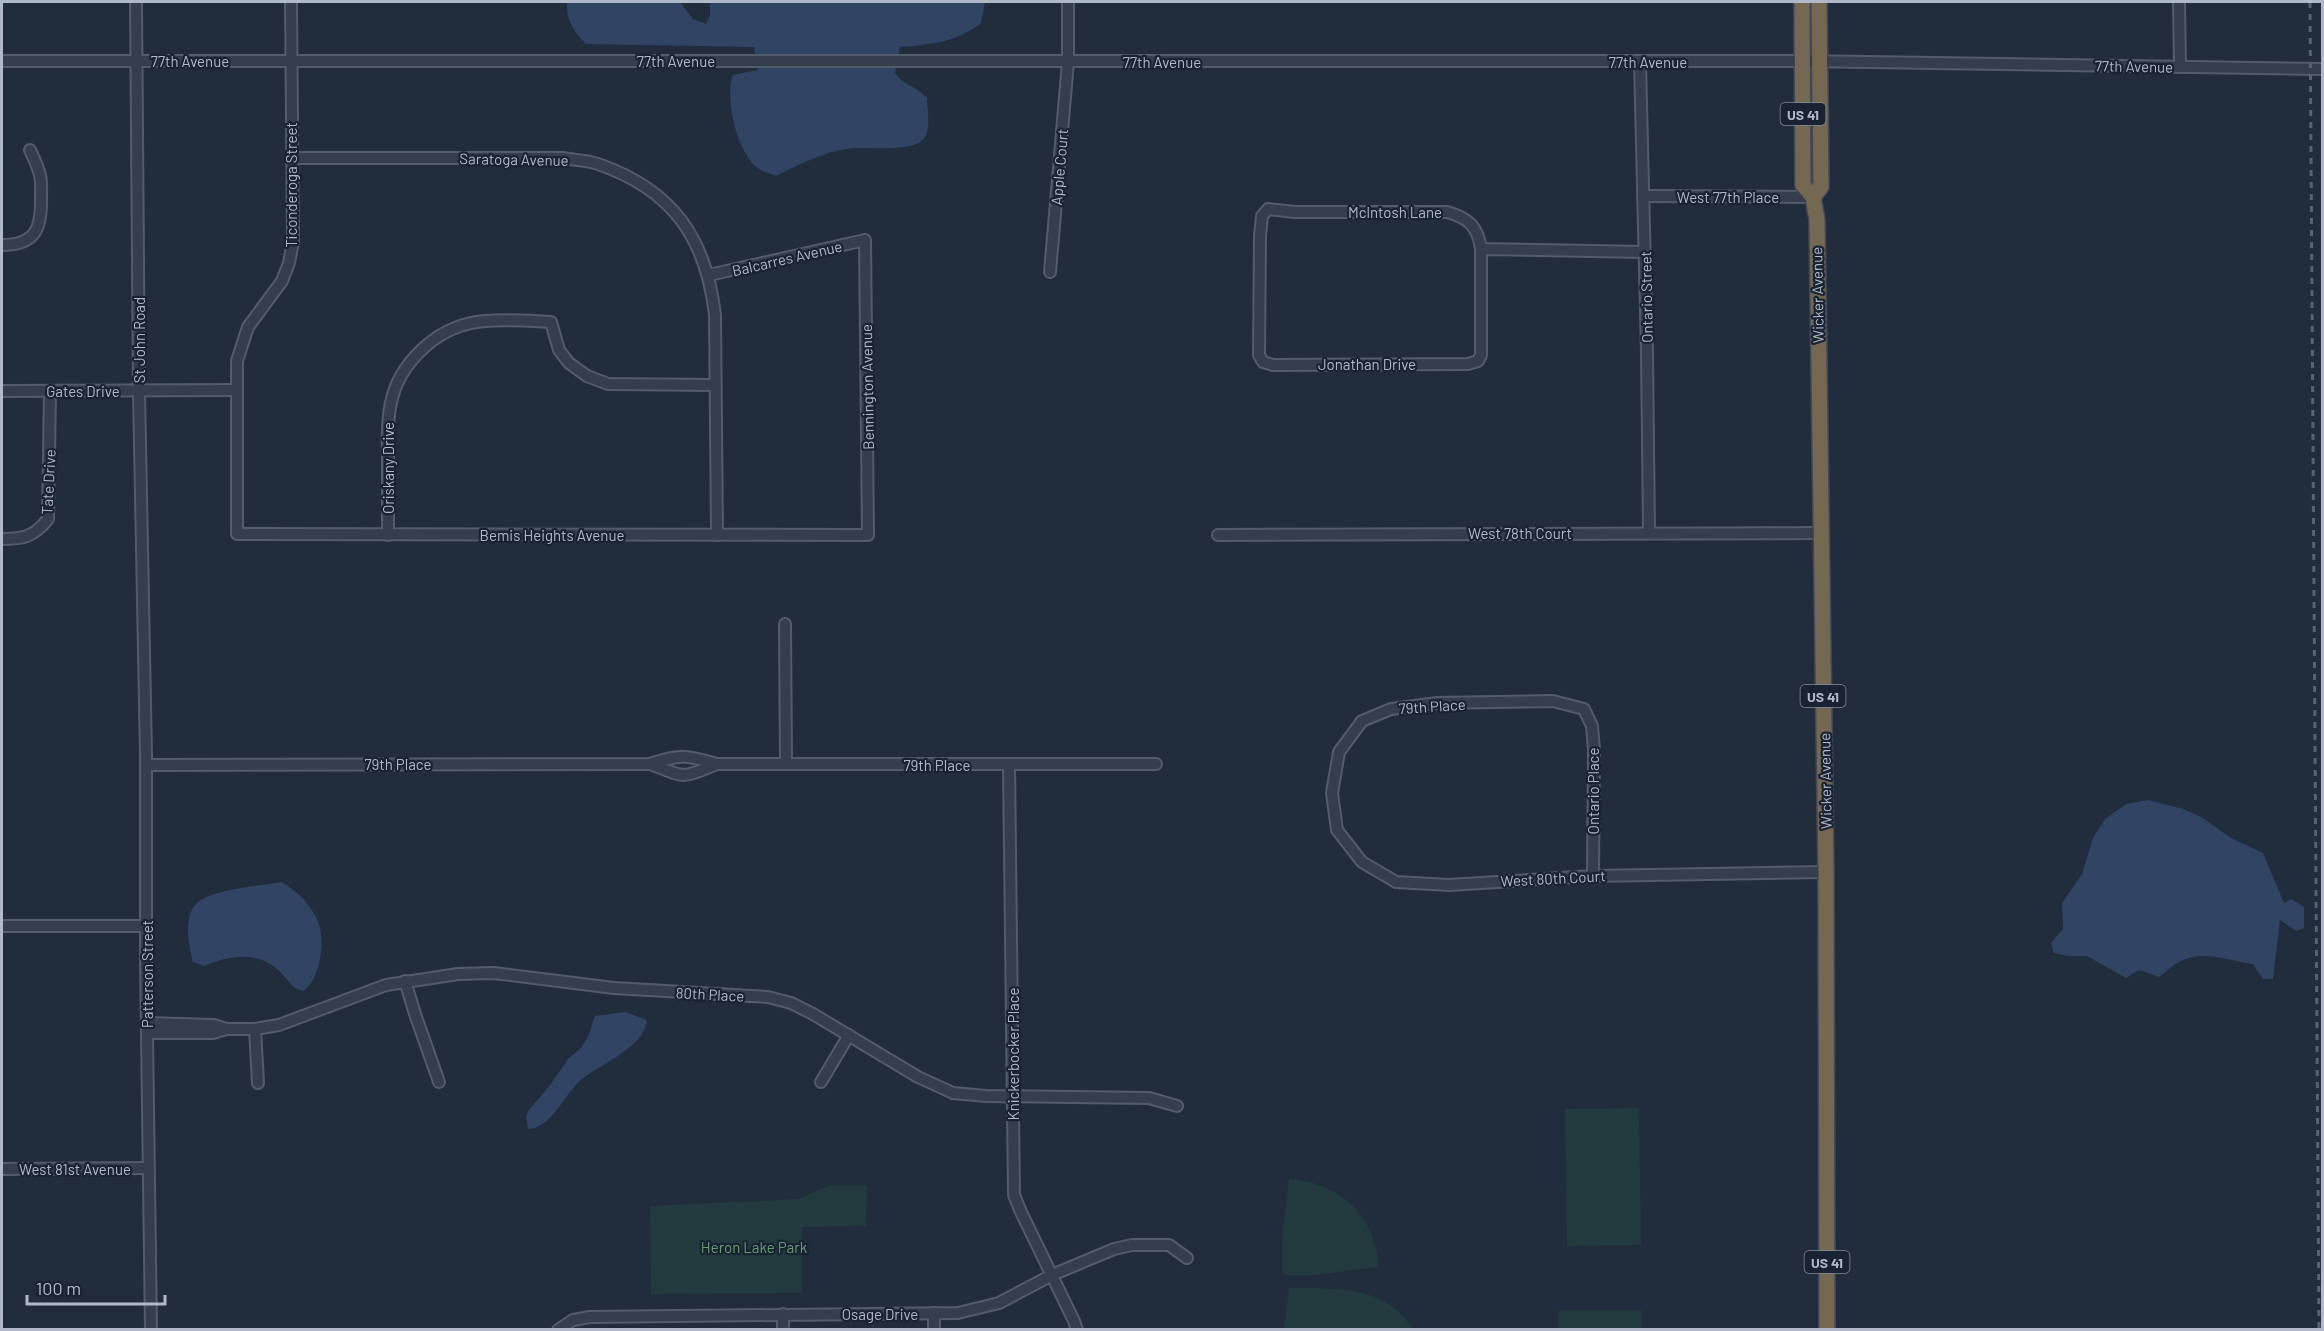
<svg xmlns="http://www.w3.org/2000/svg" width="2324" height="1331" viewBox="0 0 2324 1331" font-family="Barlow,sans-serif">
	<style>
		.green { fill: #233a3e }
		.water { fill: #324464 }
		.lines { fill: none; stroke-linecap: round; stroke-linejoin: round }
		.minor-casing { stroke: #535c6b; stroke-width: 14 }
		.highway-casing { stroke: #404958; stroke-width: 18 }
		.minor { stroke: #353e4d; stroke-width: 10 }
		.highway { stroke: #746852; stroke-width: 15 }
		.rail { stroke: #576275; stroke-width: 3; stroke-dasharray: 6 6; stroke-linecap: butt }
		.labels { text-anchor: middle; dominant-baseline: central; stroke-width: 4.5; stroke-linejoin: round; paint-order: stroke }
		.shield { fill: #1a2332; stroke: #848c9c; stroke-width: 1.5 }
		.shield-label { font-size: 14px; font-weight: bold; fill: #b1b9c9 }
		.street-label { font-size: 15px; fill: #b1b9c9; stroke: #1a2332 }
		.park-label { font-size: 15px; fill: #669b74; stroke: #1a2332 }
	</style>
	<rect width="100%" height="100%" fill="#212c3d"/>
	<g class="green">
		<polygon points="1639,1108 1641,1245 1567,1246 1565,1109"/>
		<path d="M1289 1179C1338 1182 1377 1216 1378 1267L1315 1275H1286L1282 1271V1240Z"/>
		<polygon points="831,1185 867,1185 866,1226 802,1227 802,1293 651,1294 650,1206 798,1199"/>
		<path d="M1289 1288C1336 1288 1385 1285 1413 1329H1284Z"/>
		<polygon points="1560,1310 1640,1310 1642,1312 1642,1329 1558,1329 1558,1314"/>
	</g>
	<g class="water">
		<path d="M567 2H680L693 19 706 24 710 15V2L985 3 981 23C957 42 930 45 900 47L895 73C903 85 915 85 927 98 927 110 933 134 920 142 907 152 864 146 846 149 821 153 798 165 776 176 768 173 760 171 754 165 737 149 724 96 733 75L758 70 754 47 586 44C573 31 566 20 567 2Z"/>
		<path d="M2148 800 2183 809 2201 817 2231 838 2263 853 2284 903 2291 899 2304 907V928L2296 931 2280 920 2273 979H2263L2253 964C2230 961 2205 950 2183 960 2174 964 2166 971 2159 977L2139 970 2126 978 2087 956H2067L2054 953 2051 943 2063 929 2062 903 2082 874 2093 838 2105 819 2126 804Z"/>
		<path d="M281 882C297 890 312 906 318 922 326 942 320 980 303 991 292 988 290 982 282 974 260 950 231 955 204 966L193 962C189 946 183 917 196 904 210 889 260 886 281 882Z"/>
		<path d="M625 1012 647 1020C645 1047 600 1064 581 1080 564 1094 552 1128 528 1129L526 1117 529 1110 551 1084 569 1058 581 1048 588 1037 595 1016Z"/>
	</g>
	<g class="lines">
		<g class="minor-casing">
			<g id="minor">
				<polyline points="136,2 139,391 146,755 146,960 151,1330"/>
				<polyline points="291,2 293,241 289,263 282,281 248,327 237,361 237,534 868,535 865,240 709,275"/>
				<polyline points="2179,2 2180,67"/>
				<polyline points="2,61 1802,61 2322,69"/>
				<polyline points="1640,62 1647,352 1649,532"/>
				<path d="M292 158H562C573 160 587 160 598 164 673 190 706 238 715 315L717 535"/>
				<polyline points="1643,196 1813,197"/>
				<path d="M2 245C37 245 42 227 41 195 41 188 42 179 39 172 37 164 33 157 30 150"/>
				<path d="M1481 249V355L1478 361 1468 364 1273 365 1263 362 1259 355 1260 236 1262 216 1268 209 1295 212H1447C1469 218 1478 227 1481 249L1645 252"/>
				<polyline points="1050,272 1068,62 1068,2"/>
				<polyline points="2,391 236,390"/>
				<path d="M388 535C388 511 388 486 388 461 387 413 387 379 427 345 443 331 465 322 486 321 507 319 529 321 551 322L559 350 569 363 587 376 608 384 715 385"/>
				<polyline points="1218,535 1821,533"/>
				<path d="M2 539C23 539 34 537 48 519L50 391"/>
				<polyline points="785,624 786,764"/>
				<path d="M650 764C687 778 680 779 717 764"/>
				<path d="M146 765 650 764C680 754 688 755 717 764H1156"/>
				<polyline points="1009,765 1014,1195 1021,1212 1074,1321 1077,1330"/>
				<polyline points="1593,876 1594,750 1592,726 1584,709 1553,701 1437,703 1391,709 1362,721 1339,752 1332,793 1337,830 1362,862 1396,882 1449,885 1593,876 1826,872"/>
				<polyline points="2,926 146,926"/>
				<polyline points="405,981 415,1014 439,1082"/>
				<polyline points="147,1023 214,1025 226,1029"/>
				<polyline points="255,1029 258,1083"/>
				<polyline points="147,1033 213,1033 227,1029 255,1029 279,1025 386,985 458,974 494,973 614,988 768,997 791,1003 813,1014 918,1077 953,1093 986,1096 1149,1098 1177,1106"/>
				<polyline points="821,1082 849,1035"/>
				<polyline points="2,1169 148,1168"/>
				<polyline points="934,1313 934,1330"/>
				<polyline points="783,1314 783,1330"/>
				<polyline points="558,1330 573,1320 590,1317 958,1313 999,1303 1052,1275 1114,1249 1132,1245 1169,1245 1187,1258"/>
			</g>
		</g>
		<g class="highway-casing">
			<g id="highway">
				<polyline points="1802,2 1803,185 1813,197 1817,220 1826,872 1827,1330"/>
				<polyline points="1813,197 1821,187 1819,2"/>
			</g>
		</g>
		<use href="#minor" class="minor"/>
		<use href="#highway" class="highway"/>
		<polyline class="rail" points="2310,2 2319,1330"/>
	</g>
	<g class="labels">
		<g class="shield">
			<rect x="1780.5" y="103" width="45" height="22" rx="4.5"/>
			<rect x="1800.5" y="685" width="45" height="22" rx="4.5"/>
			<rect x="1804.5" y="1251" width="45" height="22" rx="4.5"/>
		</g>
		<g class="shield-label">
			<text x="1803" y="114">US 41</text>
			<text x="1823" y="696">US 41</text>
			<text x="1827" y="1262">US 41</text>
		</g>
		<g class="street-label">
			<text x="190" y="61">77th Avenue</text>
			<text x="676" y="61">77th Avenue</text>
			<text x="1162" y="62">77th Avenue</text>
			<text x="1648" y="62">77th Avenue</text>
			<text transform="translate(2134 66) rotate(1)">77th Avenue</text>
			<text transform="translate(514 159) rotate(1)">Saratoga Avenue</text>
			<text transform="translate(1059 167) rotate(-85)">Apple Court</text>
			<text transform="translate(291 185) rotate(-90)">Ticonderoga Street</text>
			<text x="1728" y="197">West 77th Place</text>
			<text x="1395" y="212">Mclntosh Lane</text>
			<text transform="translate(787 258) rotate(-13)">Balcarres Avenue</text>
			<text transform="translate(1817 295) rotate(-91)">Wicker Avenue</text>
			<text transform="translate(1646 297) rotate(-91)">Ontario Street</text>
			<text transform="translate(139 340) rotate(-90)">St John Road</text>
			<text x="1367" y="364">Jonathan Drive</text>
			<text transform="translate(867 387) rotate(-91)">Bennington Avenue</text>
			<text x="83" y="391">Gates Drive</text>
			<text transform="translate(388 468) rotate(-90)">Oriskany Drive</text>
			<text transform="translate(48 482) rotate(-87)">Tate Drive</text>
			<text x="1520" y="533">West 78th Court</text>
			<text x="552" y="535">Bemis Heights Avenue</text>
			<text transform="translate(1432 706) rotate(-4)">79th Place</text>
			<text x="398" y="764">79th Place</text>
			<text x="937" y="765">79th Place</text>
			<text transform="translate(1825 781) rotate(-91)">Wicker Avenue</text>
			<text transform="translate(1593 791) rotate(-90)">Ontario Place</text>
			<text transform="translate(1553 878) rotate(-3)">West 80th Court</text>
			<text transform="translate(147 974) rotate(-90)">Patterson Street</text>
			<text transform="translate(710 994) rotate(3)">80th Place</text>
			<text transform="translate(1013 1054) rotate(-90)">Knickerbocker Place</text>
			<text x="75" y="1169">West 81st Avenue</text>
			<text x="880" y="1314">Osage Drive</text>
		</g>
		<g class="park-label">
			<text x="754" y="1247">Heron Lake Park</text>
		</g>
	</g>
	<rect width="2324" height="1331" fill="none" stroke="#b1b9c9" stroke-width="6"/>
	<path d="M27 1295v9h138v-9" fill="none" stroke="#b1b9c9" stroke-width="3"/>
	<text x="36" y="1295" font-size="18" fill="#b1b9c9" stroke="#1a2332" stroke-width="4.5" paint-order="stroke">100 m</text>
</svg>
